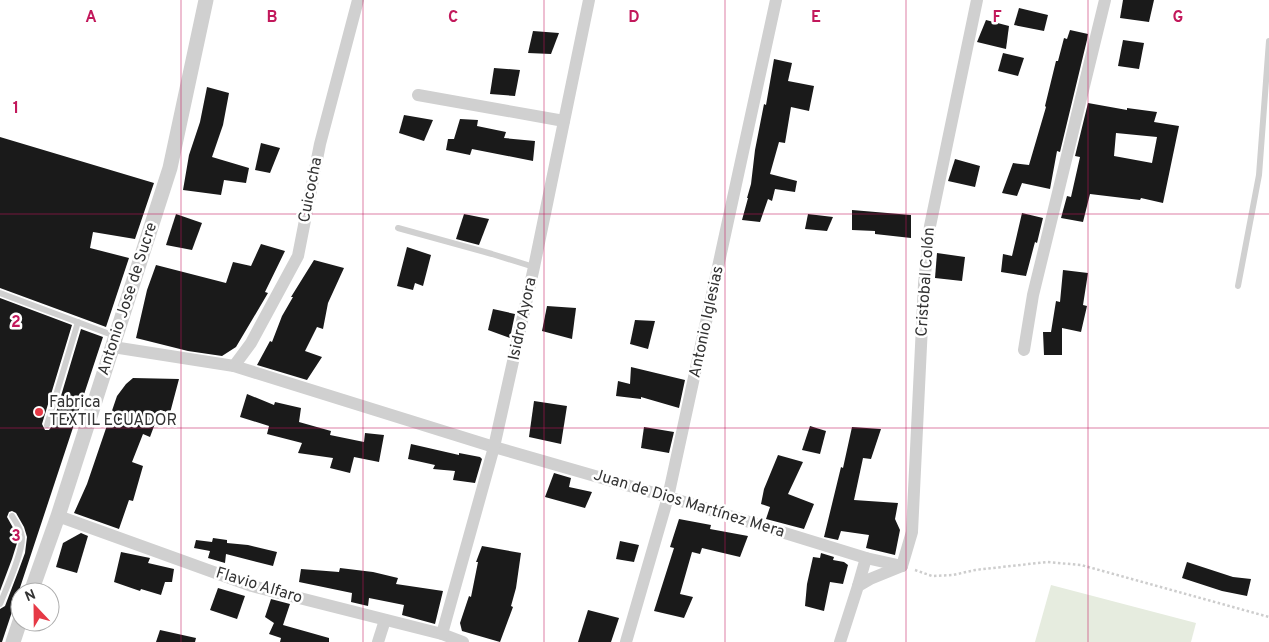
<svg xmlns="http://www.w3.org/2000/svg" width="1269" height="642" viewBox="0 0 1269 642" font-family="Overpass,sans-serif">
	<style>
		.green { fill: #e6ecdf }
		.building { fill: #1a1a1a; fill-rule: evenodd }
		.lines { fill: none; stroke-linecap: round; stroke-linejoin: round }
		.path { stroke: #cdcdcd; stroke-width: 2.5; stroke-dasharray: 2.5 2.5; stroke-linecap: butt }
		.service { stroke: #d0d0d0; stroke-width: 6 }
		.minor { stroke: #d0d0d0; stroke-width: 12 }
		.tertiary { stroke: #d0d0d0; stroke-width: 15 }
		.grid { fill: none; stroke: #c2185b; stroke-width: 1; stroke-opacity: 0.55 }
		.poi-dot { fill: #e63946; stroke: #fff; stroke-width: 2 }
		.labels { text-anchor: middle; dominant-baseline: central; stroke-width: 5; stroke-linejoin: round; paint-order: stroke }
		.street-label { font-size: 16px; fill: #333; stroke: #fff }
		.poi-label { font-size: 16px; fill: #333; stroke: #fff; text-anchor: start }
		.grid-label { font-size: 16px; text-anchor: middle; font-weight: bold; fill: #c2185b; stroke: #fff; stroke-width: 5; stroke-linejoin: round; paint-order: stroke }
	</style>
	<rect width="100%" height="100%" fill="#fff"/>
	<polygon class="green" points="1051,585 1196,623 1191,642 1035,642"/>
	<g class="building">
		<polygon points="1123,0 1154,0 1149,22 1120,18"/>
		<polygon points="1019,8 1048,15 1044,31 1014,25"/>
		<polygon points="986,20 1009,26 1006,49 977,42"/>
		<polygon points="1070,30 1088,34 1087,40 1060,152 1057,151 1050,189 1022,183 1017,196 1002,193 1013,163 1029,165 1046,107 1045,106 1056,61 1058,61 1064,38 1067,39"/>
		<polygon points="533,31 559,33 551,54 528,53"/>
		<polygon points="1123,40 1144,43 1139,69 1118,66"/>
		<polygon points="1003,53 1024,58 1018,76 998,71"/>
		<polygon points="774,59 792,63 788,81 814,86 809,111 791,107 785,143 779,142 770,174 797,181 795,192 775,189 772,201 768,199 760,222 742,220 748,198 747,198 751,184 755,150 764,104 766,105"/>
		<polygon points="494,68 520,70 515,96 490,94"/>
		<polygon points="207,87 229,93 223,125 212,157 249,168 246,183 224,180 221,195 183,190 189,155 200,122"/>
		<path d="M1088 103 1127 110V108L1157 112 1154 122 1179 126 1163 203 1141 198 1140 200 1090 194 1083 222 1061 218 1067 196 1071 197 1080 157 1075 156ZM1116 133 1157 137 1152 163 1114 156Z"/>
		<polygon points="404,115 433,120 424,141 399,133"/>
		<polygon points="460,119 478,120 477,126 506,132 504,138 535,141 533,161 472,149 470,155 446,150 448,139 454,139"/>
		<polygon points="0,137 154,183 135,239 93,232 90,248 129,258 106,327 0,288"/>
		<polygon points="261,143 280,148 270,173 255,170"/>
		<polygon points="955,159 980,166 975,187 948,181"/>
		<polygon points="852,210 911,215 911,238 875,234 875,231 852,230"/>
		<polygon points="1022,213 1043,218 1037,243 1035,242 1026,276 1001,272 1003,254 1012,256"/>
		<polygon points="176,214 202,223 192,250 166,245"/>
		<polygon points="464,214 489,219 479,245 456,239"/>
		<polygon points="808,214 833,217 827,231 805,229"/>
		<polygon points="261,244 285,251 265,292 268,293 236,347 222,356 188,351 136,338 147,290 156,265 226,283 233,262 251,266"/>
		<polygon points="407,247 431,255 423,286 415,283 413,290 397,286"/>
		<polygon points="937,253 965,257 962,281 935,278"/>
		<polygon points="314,260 344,268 328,303 323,329 317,327 305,351 322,357 307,380 257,365 270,341 272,342 282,316 293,297 291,297"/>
		<polygon points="1063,270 1088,273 1083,305 1087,306 1081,332 1062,328 1062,355 1044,355 1043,332 1051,332 1056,301 1060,302"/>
		<polygon points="0,298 72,325 42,424 45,430 49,430 52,426 81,329 103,337 2,642 0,642 0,609 5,606 18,572 25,553 27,537 24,527 16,513 12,511 9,512 7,517 16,533 17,543 12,559 0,591"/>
		<polygon points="547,306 576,308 572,339 542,331"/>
		<polygon points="493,309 515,314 510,338 488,330"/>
		<polygon points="635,320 655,321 648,349 630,344"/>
		<polygon points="631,367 685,380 679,408 641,397 641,399 616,396 618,381 630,384"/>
		<polygon points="133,378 179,379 170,413 160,410 150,437 143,434 132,462 143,466 133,501 129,500 119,529 74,513 87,484 117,396 126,384"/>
		<polygon points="247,394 274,405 275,402 301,408 299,422 331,431 330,435 364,442 365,433 384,435 379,462 354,457 350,473 330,468 333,458 298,453 302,443 267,434 269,426 240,417"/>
		<polygon points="534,401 567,406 561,444 529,437"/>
		<polygon points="810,426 826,431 820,454 802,450"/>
		<polygon points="644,427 674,432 669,453 641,448"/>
		<polygon points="852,427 881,429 871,459 863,458 854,500 898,503 895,519 900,530 895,555 866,548 869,535 841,531 838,540 824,537 841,467 843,468"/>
		<polygon points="411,444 459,455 459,453 480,457 482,459 475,483 453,480 455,471 433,469 435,465 408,459"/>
		<polygon points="778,455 803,462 788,494 814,504 804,529 766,519 770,507 761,504 764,489"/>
		<polygon points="554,473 571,478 569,487 592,492 585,508 545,497"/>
		<polygon points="679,519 711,525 710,529 748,536 740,557 702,548 700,554 692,552 680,594 693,597 684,618 654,611 674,548 670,547"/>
		<polygon points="81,533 88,536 77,573 56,567 63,543"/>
		<polygon points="213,538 227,540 227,543 248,545 277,552 273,566 226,554 225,563 208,558 210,551 194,548 196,540 212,542"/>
		<polygon points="620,541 639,545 634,562 616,559"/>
		<polygon points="482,546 521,553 516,588 511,606 513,607 500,642 462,631 460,623 469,596 471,597 478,562 476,562"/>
		<polygon points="121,552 150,558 148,563 174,569 172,582 165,582 161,595 141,589 140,591 114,582"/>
		<polygon points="821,553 834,557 833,560 844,562 848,565 843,584 830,582 824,611 805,606 807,584 813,557 820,558"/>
		<polygon points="1187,562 1233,577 1251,579 1247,596 1222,591 1182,578"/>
		<polygon points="340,568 373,572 398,578 396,584 443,591 435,624 402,615 404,605 369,598 368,606 351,602 352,593 299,582 301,569 339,572"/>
		<polygon points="218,588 245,596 237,619 210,610"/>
		<polygon points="271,599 290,604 283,625 329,638 329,642 280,642 281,638 269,634 274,623 265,617"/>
		<polygon points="588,610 619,618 611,642 578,642"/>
		<polygon points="160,630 196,638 195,642 156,642"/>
	</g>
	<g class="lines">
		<polyline class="path" points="915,570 932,576 953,575 975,570 1047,562 1081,565 1269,617"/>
		<g class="service">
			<polyline points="398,228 492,254 534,267"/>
			<polyline points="1238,286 1259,175 1269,41"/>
			<polyline points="0,293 115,336"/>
			<polyline points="47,425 78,322"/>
			<path d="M0 604C6 589 23 552 22 537 21 529 16 522 12 516"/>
		</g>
		<g class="minor">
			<polyline points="418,95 564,121"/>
			<polyline points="113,347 234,366 494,447 668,497 866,558 902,566"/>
			<polyline points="1024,350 1033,295 1105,0"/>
			<polyline points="234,366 251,343 298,256 320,144 358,0"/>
			<polyline points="58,516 252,586 442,634 463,642"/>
			<polyline points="902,566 912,532 924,284 930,226 977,0"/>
			<polyline points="858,586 866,558"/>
			<polyline points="442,634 494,447 534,267 589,0"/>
			<polyline points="378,642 385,620"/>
			<polyline points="626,642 668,497 776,0"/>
			<polyline points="840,642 858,586 870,579 902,566"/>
		</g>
		<g class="tertiary">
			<polyline points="31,592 58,516 170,168 206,0"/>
			<polyline points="13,642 20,621"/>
		</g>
	</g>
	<path class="grid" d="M181 0V642M363 0V642M544 0V642M725 0V642M906 0V642M1088 0V642M0 214H1269M0 428H1269"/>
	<circle class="poi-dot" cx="39" cy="412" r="5"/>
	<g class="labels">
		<g class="street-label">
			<text transform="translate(311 190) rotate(-79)">Cuicocha</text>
			<text transform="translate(926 282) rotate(-86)">Cristobal Colón</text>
			<text transform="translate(128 299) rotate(-72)">Antonio Jose de Sucre</text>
			<text transform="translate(523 319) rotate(-78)">Isidro Ayora</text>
			<text transform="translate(707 322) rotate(-78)">Antonio Iglesias</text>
			<text transform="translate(689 504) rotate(17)">Juan de Dios Martínez Mera</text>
			<text transform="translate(259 586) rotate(17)">Flavio Alfaro</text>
		</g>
		<g class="poi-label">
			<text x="49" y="403">Fabrica<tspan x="49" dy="18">TEXTIL ECUADOR</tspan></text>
		</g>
	</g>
	<g class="grid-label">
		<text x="91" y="22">A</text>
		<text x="272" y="22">B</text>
		<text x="453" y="22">C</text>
		<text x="634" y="22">D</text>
		<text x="816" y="22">E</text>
		<text x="997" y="22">F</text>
		<text x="1178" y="22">G</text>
		<text x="16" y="113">1</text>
		<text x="16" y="327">2</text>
		<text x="16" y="541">3</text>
	</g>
	<g transform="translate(35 607) rotate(338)"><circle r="24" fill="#ffffff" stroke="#adadad"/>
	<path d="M0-4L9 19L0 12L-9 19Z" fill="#e63946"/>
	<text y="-8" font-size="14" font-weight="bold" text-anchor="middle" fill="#333333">N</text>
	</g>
</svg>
